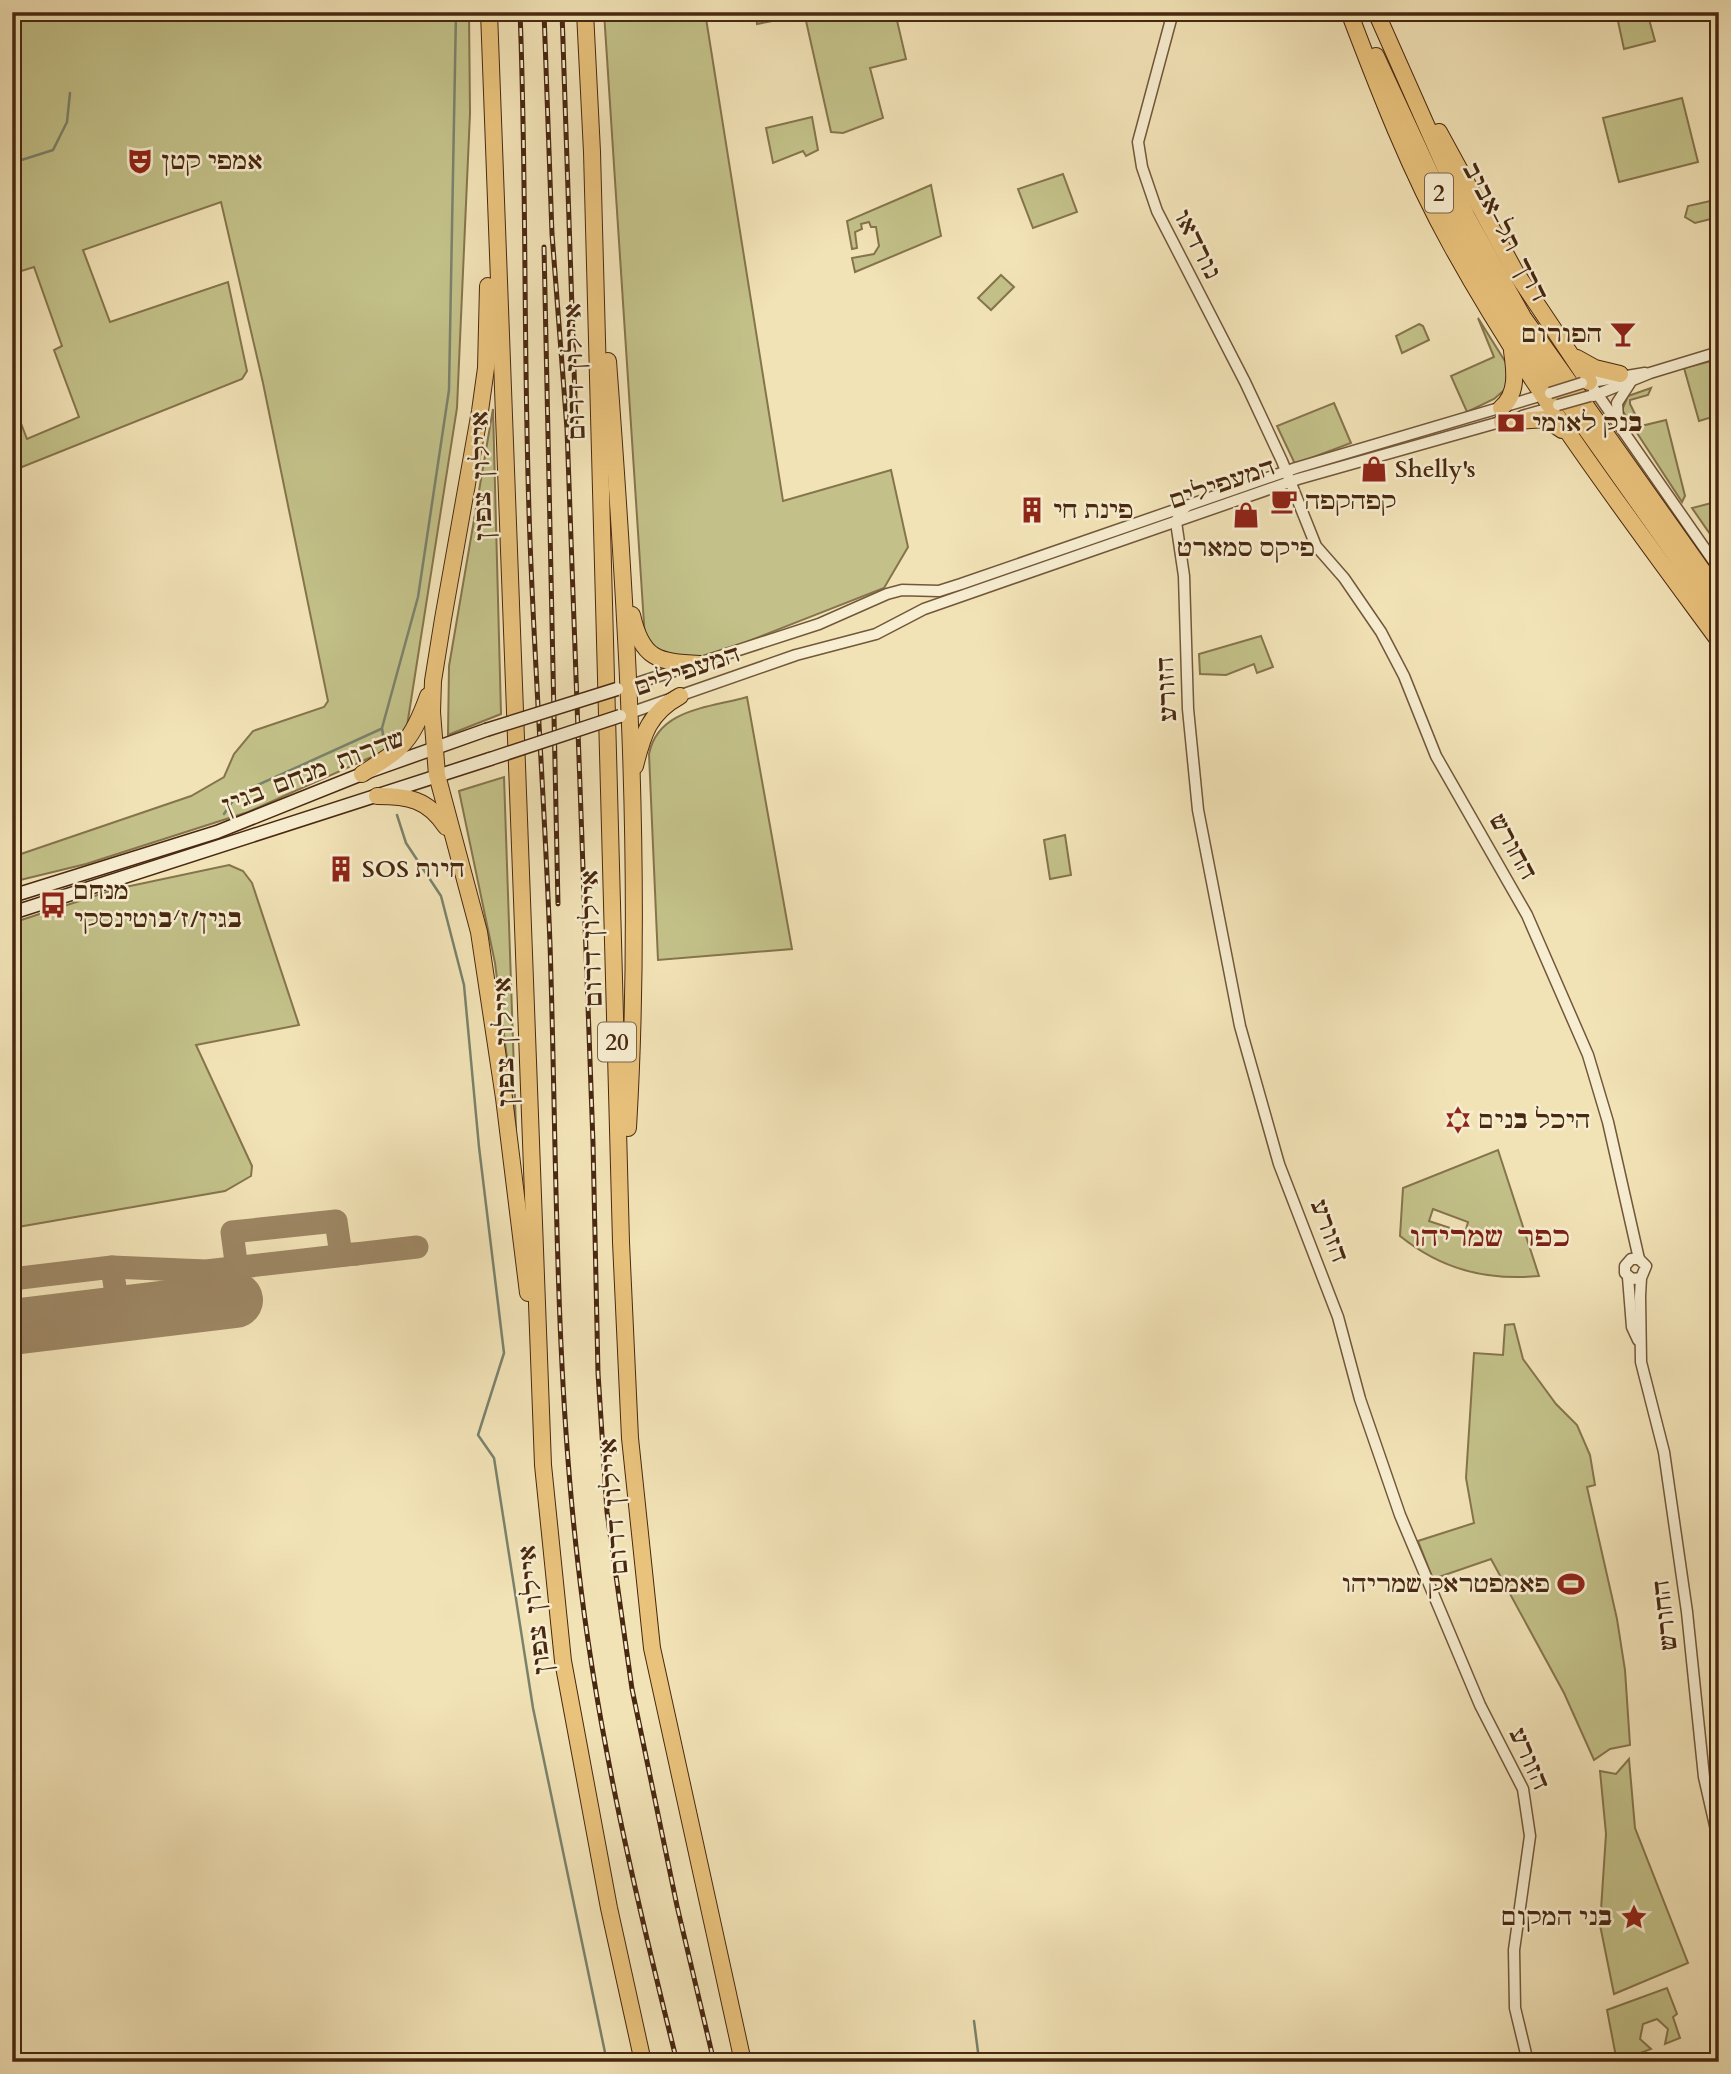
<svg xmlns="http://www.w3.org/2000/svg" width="1731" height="2074" viewBox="0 0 1731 2074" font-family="Cardo,'Frank Ruhl Libre',serif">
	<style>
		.green { fill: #c3c189; stroke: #86744c; stroke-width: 2; fill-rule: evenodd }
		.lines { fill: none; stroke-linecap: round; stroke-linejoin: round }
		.stream { stroke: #7a826c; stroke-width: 2.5 }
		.taxiway { stroke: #9d8664; stroke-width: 23 }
		.runway { stroke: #9d8664; stroke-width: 56 }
		.tertiary-casing { stroke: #72573a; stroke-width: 13 }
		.secondary-casing { stroke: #482810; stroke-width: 15 }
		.motorway-casing { stroke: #482810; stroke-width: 18 }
		.tertiary { stroke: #f7edd0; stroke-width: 10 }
		.secondary { stroke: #f7edd0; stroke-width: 12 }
		.motorway { stroke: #e9c27c; stroke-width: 16 }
		.rail-casing { stroke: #482810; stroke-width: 5 }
		.rail { stroke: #f7edd0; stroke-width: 2.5; stroke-dasharray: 8; stroke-linecap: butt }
		.tertiary-bridge-casing { stroke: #72573a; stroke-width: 13; stroke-linecap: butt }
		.secondary-bridge-casing { stroke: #482810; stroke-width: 15; stroke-linecap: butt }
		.tertiary-bridge { stroke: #f7edd0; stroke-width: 10 }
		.secondary-bridge { stroke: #f7edd0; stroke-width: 12 }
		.labels { text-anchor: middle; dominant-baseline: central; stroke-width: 5; stroke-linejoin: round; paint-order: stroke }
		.shield { fill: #f7edd0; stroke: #7c634a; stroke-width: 2 }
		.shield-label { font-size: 23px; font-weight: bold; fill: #482810 }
		.poi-label { font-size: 24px; font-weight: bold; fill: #482810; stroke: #f7edd0; text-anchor: start }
		.street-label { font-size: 24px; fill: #482810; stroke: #f7edd0 }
		.quarter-label { font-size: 28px; fill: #7a1f14; stroke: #f7edd0 }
	</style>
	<rect width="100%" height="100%" fill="#f2e3b7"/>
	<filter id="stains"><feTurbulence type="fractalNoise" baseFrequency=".00286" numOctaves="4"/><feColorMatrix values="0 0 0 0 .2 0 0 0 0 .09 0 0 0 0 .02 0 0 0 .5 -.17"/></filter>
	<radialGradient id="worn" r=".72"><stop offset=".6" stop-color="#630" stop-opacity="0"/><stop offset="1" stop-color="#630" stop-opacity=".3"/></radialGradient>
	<g class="green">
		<polygon points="12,12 469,12 470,113 457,408 407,726 392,746 376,755 248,812 86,864 12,882 12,857 191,796 224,777 234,754 253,731 324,707 328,701 263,383 221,202 83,250 110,322 228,282 247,371 242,379 12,471 12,400 27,439 79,417 54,350 62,346 34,267 12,274"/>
		<polygon points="604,12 705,12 783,501 891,470 908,547 884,588 700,660 668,657 645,639"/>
		<polygon points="756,12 792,12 793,17 757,24"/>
		<polygon points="804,12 895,12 906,59 870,68 883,118 843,133 831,132"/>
		<polygon points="1616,12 1647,12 1655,41 1624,49"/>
		<polygon points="1682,98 1698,162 1619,182 1603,118"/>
		<polygon points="812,117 818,150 806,156 803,151 773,163 766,128"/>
		<polygon points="1063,174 1077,212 1033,228 1018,189"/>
		<polygon points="931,185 941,236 855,272 852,258 874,254 879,246 876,227 871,227 869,222 861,224 862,229 855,232 857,248 852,249 847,221"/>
		<polygon points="1719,199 1719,217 1695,223 1685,217 1688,206"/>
		<polygon points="1001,275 1014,287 991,310 978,298"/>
		<polygon points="1478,318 1508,366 1509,386 1494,399 1467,412 1451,376 1494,357"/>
		<polygon points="1419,324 1423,326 1429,340 1402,353 1396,336"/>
		<polygon points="1719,359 1719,415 1699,421 1684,368"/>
		<polygon points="1651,388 1648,395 1630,400 1630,404 1641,426 1666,420 1685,496 1682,502 1622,410 1628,396"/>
		<polygon points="1334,403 1351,443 1295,464 1277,426"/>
		<polygon points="493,409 501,714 448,735 449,666"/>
		<polygon points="1719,501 1719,547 1692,508"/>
		<polygon points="1261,636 1273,667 1257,673 1254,664 1226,675 1200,674 1199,654"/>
		<path d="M747 697 792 949 658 960 649 754C658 709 708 708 747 697Z"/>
		<polygon points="504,777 516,1129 495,963 459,791"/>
		<polygon points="1065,835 1071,875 1050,879 1044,840"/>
		<polygon points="229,865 243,871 252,883 299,1025 196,1045 252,1166 251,1176 225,1191 12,1228 12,923 116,889"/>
		<path d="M1498 1150 1539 1276C1486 1281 1441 1269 1400 1236L1403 1188ZM1433 1209 1468 1222 1465 1233 1429 1221Z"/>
		<polygon points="1514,1324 1523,1359 1556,1404 1577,1425 1590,1455 1595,1485 1587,1487 1617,1619 1625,1670 1630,1745 1610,1749 1594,1760 1564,1693 1491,1559 1433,1579 1418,1541 1474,1523 1466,1478 1474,1353 1503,1355 1505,1325"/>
		<polygon points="1629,1759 1635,1828 1688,1963 1614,1994 1600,1925 1606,1834 1600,1771 1616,1774"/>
		<polygon points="1667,1988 1677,2014 1673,2017 1680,2038 1665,2044 1668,2029 1657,2019 1643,2024 1640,2039 1651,2049 1617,2062 1607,2010"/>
	</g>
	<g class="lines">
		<g class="stream">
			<polyline points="12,163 53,150 67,122 70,93"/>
			<polyline points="384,742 382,728 418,597 449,390 456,12"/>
			<polyline points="224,814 236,796 249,789 381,729"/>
			<polyline points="397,815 406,843 441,896 464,985 479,1147 504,1353 478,1435 494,1458 533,1708 607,2062"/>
			<polyline points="974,2021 978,2052"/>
		</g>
		<g class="taxiway">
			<polyline points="112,1267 119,1314"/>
			<polyline points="12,1279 112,1267 206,1271 417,1247"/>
			<polyline points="235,1300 238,1277 232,1232 336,1221 341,1255 357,1254"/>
		</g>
		<polyline class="runway" points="12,1327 235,1300"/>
		<g class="tertiary-casing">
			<g id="tertiary">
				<polyline points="1173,12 1138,142 1142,167 1157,211 1245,382 1282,461 1316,546 1344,578 1381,632 1404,676 1436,756 1527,915 1588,1055 1608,1122 1639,1259"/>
				<polyline points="1589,382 1719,569"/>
				<polyline points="1585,383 1645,373"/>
				<polyline points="1593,396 1650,373 1719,352"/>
				<polyline points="1522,416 1557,406"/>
				<polyline points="1618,419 1617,403 1630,383"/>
				<polyline points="1187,506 1180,512 1176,522 1184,576 1188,709 1198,810 1240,1026 1279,1164 1338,1317 1360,1399 1400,1515 1480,1705 1523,1789 1530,1836 1514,1950 1515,2008 1528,2062"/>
				<polyline points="628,686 819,624 887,594 902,590 939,591 961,584 1296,468 1546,394"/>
				<polyline points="627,714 796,655 876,634 924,609 1298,479 1507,420"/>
				<polyline points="1628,1277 1632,1327 1638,1340"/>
				<polyline points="1641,1278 1632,1279 1625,1273 1625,1266 1631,1259 1639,1259 1646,1266 1641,1278 1640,1296 1641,1362 1664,1452 1687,1612 1704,1777 1719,1843"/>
			</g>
		</g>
		<g class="secondary-casing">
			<g id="secondary">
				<polyline points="12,896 217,832 362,774 486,730"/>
				<polyline points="12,913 490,759"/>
			</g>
		</g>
		<g class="motorway-casing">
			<g id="motorway">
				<polyline points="489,12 543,1465 563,1661 609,1908 643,2062"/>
				<polyline points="585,12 592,152 621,1242 630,1438 652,1648 743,2062"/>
				<path d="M1349 12C1379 91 1410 171 1451 245 1528 385 1625 513 1719 641"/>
				<polyline points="1376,12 1467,217 1523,317 1719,594"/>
				<polyline points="1376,56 1454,225 1509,320 1719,617"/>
				<polyline points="1439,132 1516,273 1589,382"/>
				<polyline points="488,286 486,368 480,411 443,619 433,681 432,712 437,775 479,932 504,1098 528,1293"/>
				<polyline points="1577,358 1595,368 1620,374"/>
				<path d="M608 361C627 615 643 874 628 1128"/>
				<path d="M1501 408C1518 394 1515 371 1512 351"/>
				<polyline points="1502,422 1546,419 1562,430"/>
				<path d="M632 615C642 659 657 662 700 664"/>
				<path d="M635 766C643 734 649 713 680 696"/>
				<path d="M362 774C403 748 411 743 428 696"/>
				<path d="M377 796C408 796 428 799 446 827"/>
			</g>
		</g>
		<use href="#tertiary" class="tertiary"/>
		<use href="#secondary" class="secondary"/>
		<use href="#motorway" class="motorway"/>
		<g class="rail-casing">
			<g id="rail">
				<path d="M520 12C527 188 523 364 530 540 535 675 545 809 550 944 557 1151 554 1359 578 1564 597 1733 636 1898 677 2062"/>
				<polyline points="544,12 552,234 567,429 593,1143 598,1373 607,1512 632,1689 677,1906 714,2062"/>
				<polyline points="562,12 576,428"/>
				<polyline points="544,247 558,904"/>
			</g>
		</g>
		<use href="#rail" class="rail"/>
		<g class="tertiary-bridge-casing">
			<g id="tertiary-bridge">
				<polyline points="1550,393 1582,383"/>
				<polyline points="1558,405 1590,396"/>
			</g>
		</g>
		<g class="secondary-bridge-casing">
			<g id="secondary-bridge">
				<polyline points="486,730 617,689"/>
				<polyline points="490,759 620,716"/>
			</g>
		</g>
		<use href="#tertiary-bridge" class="tertiary-bridge"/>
		<use href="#secondary-bridge" class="secondary-bridge"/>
	</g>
	<defs>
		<g id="theatre-bare" transform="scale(2.1)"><path d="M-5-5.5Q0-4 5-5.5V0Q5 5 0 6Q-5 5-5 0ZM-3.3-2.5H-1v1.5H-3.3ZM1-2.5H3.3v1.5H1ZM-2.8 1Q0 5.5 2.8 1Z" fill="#8f2418" stroke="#f7edd0" stroke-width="2.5" paint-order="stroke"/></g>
		<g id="bar-bare" transform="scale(2.1)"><path d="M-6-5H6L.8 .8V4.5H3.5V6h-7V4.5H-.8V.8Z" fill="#8f2418" stroke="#f7edd0" stroke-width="2.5" paint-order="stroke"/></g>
		<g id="bank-bare" transform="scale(2.1)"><path d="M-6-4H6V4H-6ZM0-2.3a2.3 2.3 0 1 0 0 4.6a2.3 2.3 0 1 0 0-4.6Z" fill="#8f2418" stroke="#f7edd0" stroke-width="2.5" paint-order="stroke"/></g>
		<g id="shop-bare" transform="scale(2.1)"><path d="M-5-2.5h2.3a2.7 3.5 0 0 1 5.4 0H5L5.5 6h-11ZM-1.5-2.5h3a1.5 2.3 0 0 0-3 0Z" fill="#8f2418" stroke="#f7edd0" stroke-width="2.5" paint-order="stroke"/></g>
		<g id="cafe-bare" transform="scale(2.1)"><path d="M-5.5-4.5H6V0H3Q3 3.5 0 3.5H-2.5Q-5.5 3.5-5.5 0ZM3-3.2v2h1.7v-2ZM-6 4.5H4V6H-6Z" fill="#8f2418" stroke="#f7edd0" stroke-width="2.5" paint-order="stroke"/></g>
		<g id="building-bare" transform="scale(2.1)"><path d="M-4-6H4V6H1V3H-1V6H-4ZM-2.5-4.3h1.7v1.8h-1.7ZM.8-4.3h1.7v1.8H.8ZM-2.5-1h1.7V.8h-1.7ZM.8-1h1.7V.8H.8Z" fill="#8f2418" stroke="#f7edd0" stroke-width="2.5" paint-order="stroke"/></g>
		<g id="bus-bare" transform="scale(2.1)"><path d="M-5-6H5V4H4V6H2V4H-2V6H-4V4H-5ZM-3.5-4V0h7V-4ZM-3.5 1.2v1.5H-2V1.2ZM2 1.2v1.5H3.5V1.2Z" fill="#8f2418" stroke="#f7edd0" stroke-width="2.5" paint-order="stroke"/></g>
		<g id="synagogue-bare" transform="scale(2.1)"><path d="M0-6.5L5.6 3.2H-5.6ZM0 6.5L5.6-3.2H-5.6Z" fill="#8f2418" stroke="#f7edd0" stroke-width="2.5" paint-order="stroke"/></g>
		<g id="stadium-bare" transform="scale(2.1)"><path d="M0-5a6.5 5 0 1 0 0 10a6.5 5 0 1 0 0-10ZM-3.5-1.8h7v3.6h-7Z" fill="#8f2418" stroke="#f7edd0" stroke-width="2.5" paint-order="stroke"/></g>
		<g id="sight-bare" transform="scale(2.1)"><path d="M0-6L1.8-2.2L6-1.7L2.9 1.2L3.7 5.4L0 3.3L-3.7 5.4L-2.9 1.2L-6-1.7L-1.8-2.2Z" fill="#8f2418" stroke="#f7edd0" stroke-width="2.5" paint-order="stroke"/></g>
	</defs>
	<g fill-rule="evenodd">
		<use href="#theatre-bare" x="140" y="161"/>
		<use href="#bar-bare" x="1623" y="334"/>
		<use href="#bank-bare" x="1511" y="423"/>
		<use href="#shop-bare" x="1374" y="469"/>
		<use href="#cafe-bare" x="1284" y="501"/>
		<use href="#building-bare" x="1032" y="510"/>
		<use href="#shop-bare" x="1246" y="515"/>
		<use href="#building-bare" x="341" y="869"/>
		<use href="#bus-bare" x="53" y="905"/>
		<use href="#synagogue-bare" x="1458" y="1120"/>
		<use href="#stadium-bare" x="1571" y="1584"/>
		<use href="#sight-bare" x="1634" y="1917"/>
	</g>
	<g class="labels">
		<g class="shield">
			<rect x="1425" y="173.5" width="28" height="39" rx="5"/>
			<rect x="598" y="1022.5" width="38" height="39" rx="5"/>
		</g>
		<g class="shield-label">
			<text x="1439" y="193">2</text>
			<text x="617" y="1042">20</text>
		</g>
		<g class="poi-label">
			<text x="161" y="161">אמפי קטן</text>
			<text x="1602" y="334" text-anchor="end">הפורום</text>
			<text x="1532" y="423">בנק לאומי</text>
			<text x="1395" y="469">Shelly's</text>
			<text x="1305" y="501">קפהקפה</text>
			<text x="1053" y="510">פינת חי</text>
			<text x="1246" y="548" text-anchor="middle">פיקס סמארט</text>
			<text x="362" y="869">SOS חיות</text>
			<text x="74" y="891">מנחם<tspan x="74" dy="28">בגין/ז׳בוטינסקי</tspan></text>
			<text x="1479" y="1120">היכל בנים</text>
			<text x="1550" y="1584" text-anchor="end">פאמפטראק שמריהו</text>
			<text x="1613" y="1917" text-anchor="end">בני המקום</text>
		</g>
		<g class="street-label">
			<text transform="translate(1505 232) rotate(62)">דרך תל-אביב</text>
			<text transform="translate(1197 244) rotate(63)">נורדאו</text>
			<text transform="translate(575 371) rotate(-92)">איילון דרום</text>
			<text transform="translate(482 476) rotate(-92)">איילון צפון</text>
			<text transform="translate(1222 484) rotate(-19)">המעפילים</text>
			<text transform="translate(687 671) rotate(-19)">המעפילים</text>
			<text transform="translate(1167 689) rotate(-93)">הזורע</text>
			<text transform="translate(313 772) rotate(-21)">שדרות מנחם בגין</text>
			<text transform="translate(1513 847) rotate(61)">החורש</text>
			<text transform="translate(592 938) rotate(-92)">איילון דרום</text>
			<text transform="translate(505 1042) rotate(-92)">איילון צפון</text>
			<text transform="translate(1329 1231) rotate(69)">הזורע</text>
			<text transform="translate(614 1506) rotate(-95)">איילון דרום</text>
			<text transform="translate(535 1610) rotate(-97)">איילון צפון</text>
			<text transform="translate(1665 1615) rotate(-97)">החורש</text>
			<text transform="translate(1529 1759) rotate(66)">הזורע</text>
		</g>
		<g class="quarter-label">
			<text x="1490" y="1237">כפר שמריהו</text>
		</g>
	</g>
	<rect width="1731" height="2074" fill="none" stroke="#f2e3b7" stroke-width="42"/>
	<rect x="14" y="14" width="1703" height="2046" fill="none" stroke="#482810" stroke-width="3.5"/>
	<rect x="21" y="21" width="1689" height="2032" fill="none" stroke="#482810" stroke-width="2"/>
	<rect width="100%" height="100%" filter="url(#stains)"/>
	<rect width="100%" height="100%" fill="url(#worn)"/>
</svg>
